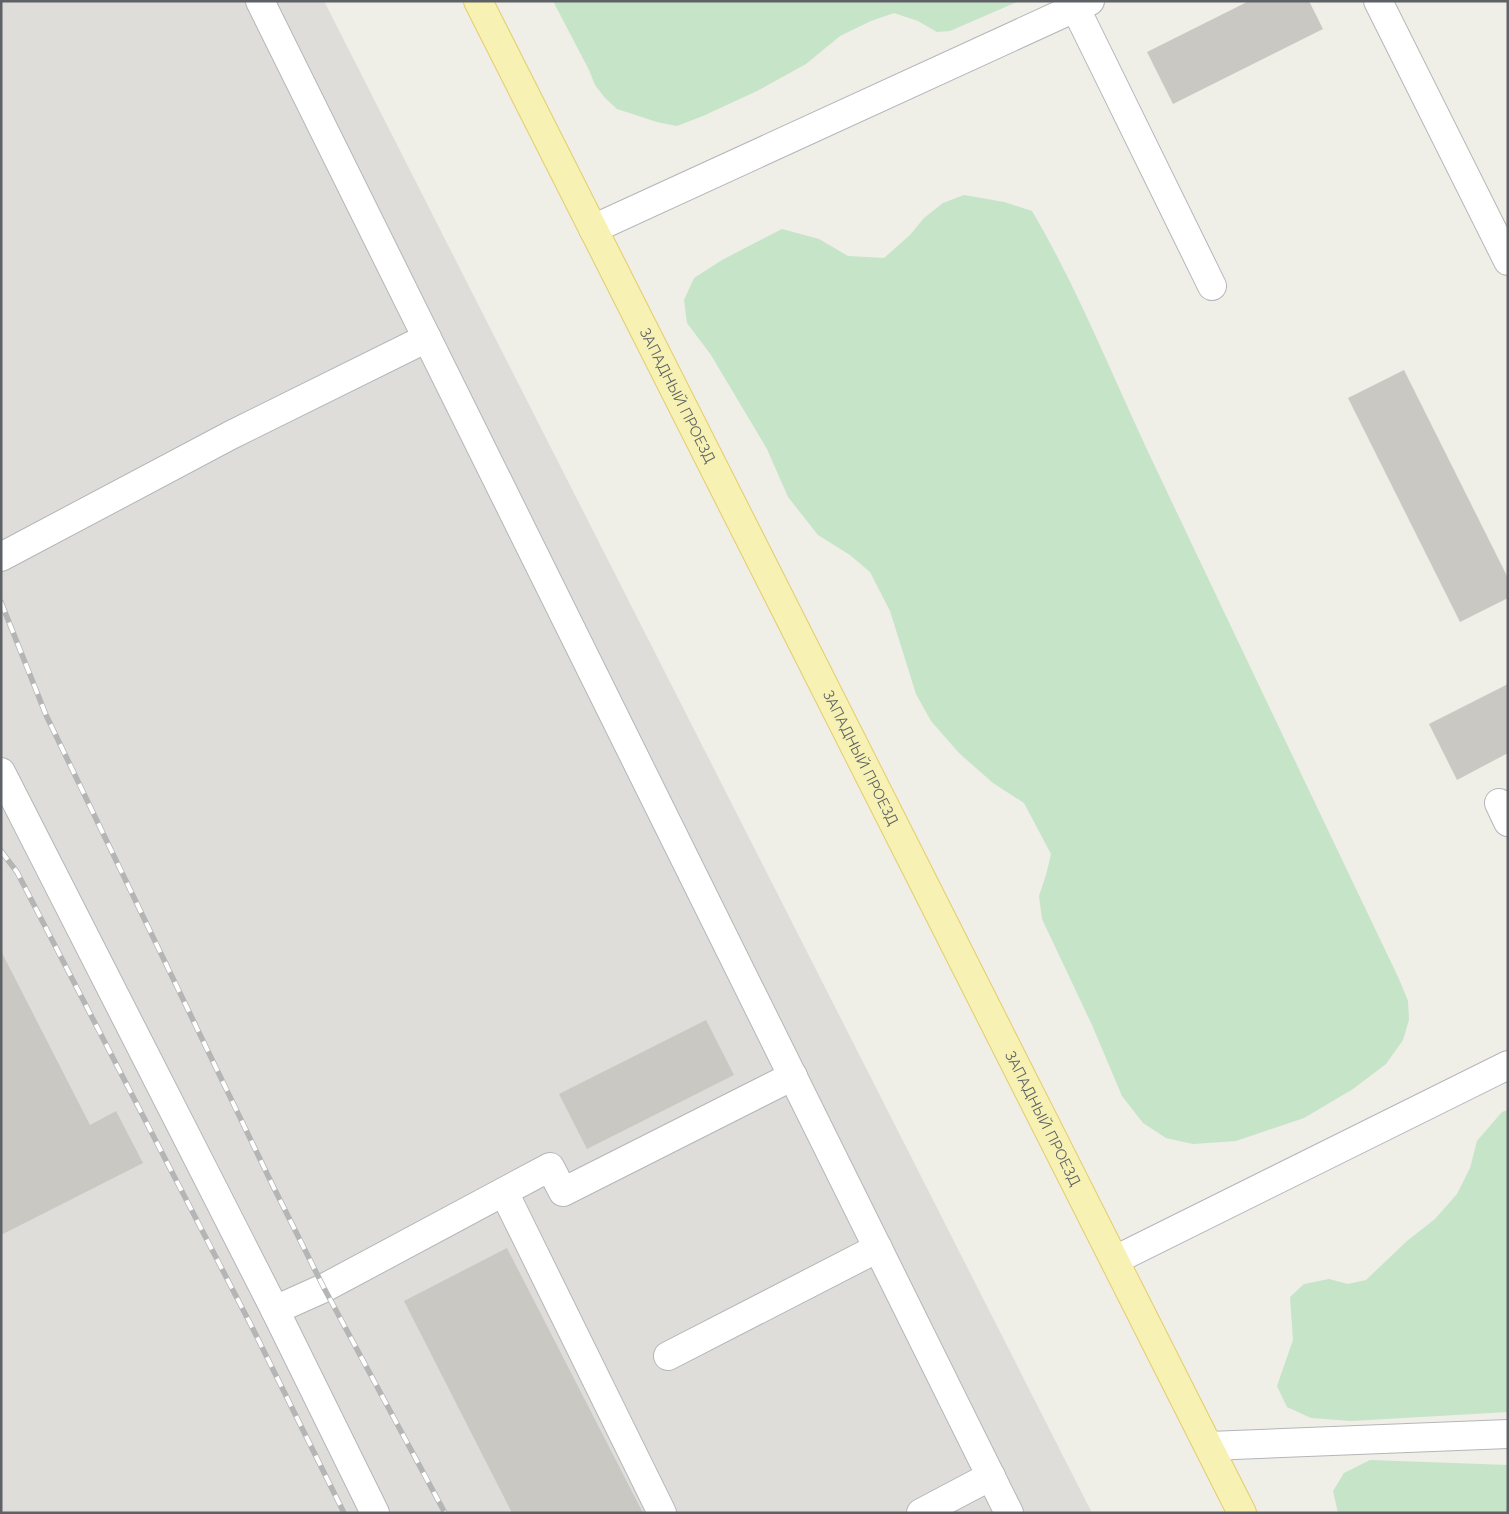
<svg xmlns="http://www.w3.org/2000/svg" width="1509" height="1514" viewBox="0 0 1509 1514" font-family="Raleway,sans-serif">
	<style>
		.industrial { fill: #deddd9 }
		.green { fill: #c6e4c8 }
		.building { fill: #cac8c3 }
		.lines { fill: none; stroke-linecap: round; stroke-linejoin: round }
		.minor-casing { stroke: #b4b6ba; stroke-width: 30 }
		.major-casing { stroke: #e4cc6a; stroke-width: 30 }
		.minor { stroke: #fff; stroke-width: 28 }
		.major { stroke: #f7f2b3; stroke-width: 28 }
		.rail-casing { stroke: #b4b5b5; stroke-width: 5.5 }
		.rail { stroke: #fff; stroke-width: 4; stroke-dasharray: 11; stroke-linecap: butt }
		.labels { text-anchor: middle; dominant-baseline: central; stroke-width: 4.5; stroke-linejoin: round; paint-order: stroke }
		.street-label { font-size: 15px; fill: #5e6165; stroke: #fff }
	</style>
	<rect width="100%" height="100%" fill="#efeee7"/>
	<polygon class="industrial" points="1,1 324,1 1092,1513 1,1513"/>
	<g class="green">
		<polygon points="553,1 1019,1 950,31 937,32 918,21 894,13 871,21 840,36 806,64 757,91 703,116 677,126 657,122 617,109 605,98 595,85 589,70"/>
		<path d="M964 195 1004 202 1032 211C1082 296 1117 388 1160 477 1239 644 1319 811 1399 979L1408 1001 1409 1020 1403 1040 1386 1064 1353 1089 1304 1118 1236 1141 1193 1144 1166 1138 1143 1123 1122 1096 1092 1025 1042 919 1039 896 1046 875 1051 854 1024 803 993 783 959 753 931 721 916 694 890 611 870 572 850 555 818 535 788 497 767 449 711 355 687 323 684 300 694 278 722 260 782 229 819 239 848 256 884 258 910 235 924 218 943 203Z"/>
		<polygon points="1508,1110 1508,1412 1351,1421 1311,1418 1287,1407 1277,1386 1293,1340 1290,1297 1304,1284 1329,1279 1348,1284 1366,1280 1407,1241 1435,1219 1457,1194 1470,1168 1477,1141 1502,1112"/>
		<polygon points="1370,1460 1508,1465 1508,1513 1338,1513 1333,1491 1344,1473"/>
	</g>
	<g class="building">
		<polygon points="1249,1 1309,1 1323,29 1173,104 1147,52"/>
		<polygon points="1404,370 1508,578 1508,598 1460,622 1348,398"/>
		<polygon points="1508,684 1508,753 1457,780 1429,724"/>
		<polygon points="1,951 90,1125 116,1111 143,1163 1,1235"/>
		<polygon points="706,1020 734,1075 587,1149 559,1094"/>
		<polygon points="507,1248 643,1513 512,1513 404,1301"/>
	</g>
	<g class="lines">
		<g class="minor-casing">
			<g id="minor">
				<polyline points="260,1 1009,1513"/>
				<polyline points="1378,1 1508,261"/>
				<polyline points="1076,9 1212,286"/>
				<polyline points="593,229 1090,1"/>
				<polyline points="1,557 231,435 427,338"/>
				<polyline points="1,772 275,1310 375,1513"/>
				<polyline points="1499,803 1508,822"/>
				<polyline points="504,1192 662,1513"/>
				<polyline points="1115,1260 1508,1065"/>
				<polyline points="275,1310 324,1288 550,1167 563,1192 793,1076"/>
				<polyline points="668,1356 878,1248"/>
				<polyline points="1209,1446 1508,1434"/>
				<polyline points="921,1513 991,1476"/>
			</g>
		</g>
		<g class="major-casing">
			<g id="major">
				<path id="s1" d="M478 1 1242 1513"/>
			</g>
		</g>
		<use href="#minor" class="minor"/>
		<use href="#major" class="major"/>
		<g class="rail-casing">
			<g id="rail">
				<polyline points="1,602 46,715 273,1186 324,1288 445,1513"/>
				<polyline points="1,851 17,872 253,1329 344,1513"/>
			</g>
		</g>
		<use href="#rail" class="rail"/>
	</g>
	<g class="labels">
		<g class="street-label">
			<text stroke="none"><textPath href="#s1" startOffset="442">ЗАПАДНЫЙ ПРОЕЗД</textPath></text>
			<text stroke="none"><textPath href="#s1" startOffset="848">ЗАПАДНЫЙ ПРОЕЗД</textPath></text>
			<text stroke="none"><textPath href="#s1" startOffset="1252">ЗАПАДНЫЙ ПРОЕЗД</textPath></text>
		</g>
	</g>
	<rect width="1509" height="1514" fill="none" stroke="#5e6165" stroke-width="5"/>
</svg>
